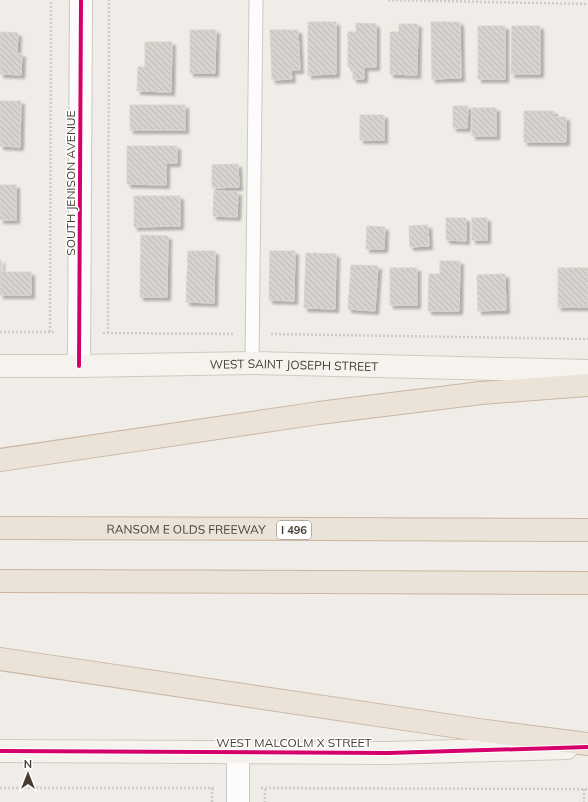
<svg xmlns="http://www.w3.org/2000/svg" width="588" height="802" viewBox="0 0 588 802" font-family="Mulish,sans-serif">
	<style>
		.building { fill: url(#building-back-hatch); stroke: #d8d3cd; filter: url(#shadow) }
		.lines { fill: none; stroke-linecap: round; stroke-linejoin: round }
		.lane-casing { stroke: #ccc8c4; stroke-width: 15 }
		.street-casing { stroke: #ccc8c4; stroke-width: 24 }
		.secondary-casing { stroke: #d1cabf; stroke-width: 24 }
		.highway-casing { stroke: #cab6a1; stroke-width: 24 }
		.path { stroke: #cecac6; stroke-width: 2.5; stroke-dasharray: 2 2; stroke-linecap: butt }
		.lane { stroke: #fdfcfc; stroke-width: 13 }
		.street { stroke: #fdfcfc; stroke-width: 22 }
		.secondary { stroke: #f6f3ee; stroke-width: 22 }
		.highway { stroke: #ece3d8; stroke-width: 22 }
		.cycleway-casing { stroke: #fff; stroke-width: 6 }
		.cycleway { stroke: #d6006c; stroke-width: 4 }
		.labels { text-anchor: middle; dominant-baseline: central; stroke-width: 3; stroke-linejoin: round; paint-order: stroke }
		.shield { fill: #fff; stroke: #7e7670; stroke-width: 1 }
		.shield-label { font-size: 11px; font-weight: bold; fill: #463c33 }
		.street-label { font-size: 12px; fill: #463c33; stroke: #fff }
	</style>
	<defs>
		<pattern id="building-back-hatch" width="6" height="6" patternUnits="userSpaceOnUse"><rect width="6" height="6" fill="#d8d3cf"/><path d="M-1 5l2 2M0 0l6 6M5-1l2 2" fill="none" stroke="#bbb6b2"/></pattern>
		<filter id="shadow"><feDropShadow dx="3.5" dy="3.5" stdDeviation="1" flood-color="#0004"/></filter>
	</defs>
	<rect width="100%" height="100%" fill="#f0ece8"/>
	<g class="building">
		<polygon points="308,22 336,22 336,74 308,75"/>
		<polygon points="431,22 460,22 461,78 432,79"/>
		<polygon points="356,23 376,24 376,67 364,67 364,79 353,79 353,67 348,67 348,32 356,32"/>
		<polygon points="399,24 418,24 417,75 390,74 390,32 399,32"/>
		<rect x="478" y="26" width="27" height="53"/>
		<polygon points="512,26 540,26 540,74 511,74"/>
		<polygon points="190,30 216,30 215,73 190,73"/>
		<polygon points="270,30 298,30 300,70 291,70 292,79 272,80"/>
		<polygon points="0,32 18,33 17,53 22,54 21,75 0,74"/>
		<polygon points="145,42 172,42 171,92 137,91 138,67 145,67"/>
		<polygon points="0,101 21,101 20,147 0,146"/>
		<rect x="130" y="105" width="55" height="25"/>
		<polygon points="453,106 468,106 467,128 453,128"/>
		<rect x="472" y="108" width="24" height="28"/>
		<polygon points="524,111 554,111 554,117 566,117 566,142 524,142"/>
		<rect x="360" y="115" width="24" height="25"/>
		<polygon points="127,146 177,146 177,163 166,163 166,185 127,184"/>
		<polygon points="238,164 239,187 212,188 212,165"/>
		<rect x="0" y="185" width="16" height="35"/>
		<polygon points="214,191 238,192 237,217 213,216"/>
		<polygon points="134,196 180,196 180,226 134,227"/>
		<polygon points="446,218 466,218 466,241 446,240"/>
		<rect x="472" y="218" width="15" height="22"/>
		<polygon points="428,225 429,246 410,247 409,226"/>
		<polygon points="367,226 385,227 384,249 366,249"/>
		<polygon points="141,235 168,236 167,297 140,297"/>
		<polygon points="188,251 215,251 214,303 186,302"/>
		<polygon points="270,251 295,251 294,301 269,300"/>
		<polygon points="306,253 336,254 335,309 304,308"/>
		<polygon points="0,260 1,260 1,272 31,272 31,295 0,295"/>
		<polygon points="440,261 460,261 459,311 428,311 429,274 440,274"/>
		<polygon points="351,265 378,266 375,311 348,309"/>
		<rect x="390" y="268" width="27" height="37"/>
		<rect x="558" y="268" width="30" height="39"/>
		<polygon points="505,274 506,310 478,311 477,275"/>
	</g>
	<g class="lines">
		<g class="lane-casing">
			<polyline id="lane" points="252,363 256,0"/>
		</g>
		<g class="street-casing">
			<g id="street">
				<polyline points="79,366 81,0"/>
				<polyline points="238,752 238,802"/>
			</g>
		</g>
		<g class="secondary-casing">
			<g id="secondary">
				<path id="s1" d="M0 366H79L252 363 588 371"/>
				<polyline points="0,751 388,753 567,748"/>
			</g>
		</g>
		<g class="highway-casing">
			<g id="highway">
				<polyline points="0,460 319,413 481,393 588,385"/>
				<path id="s2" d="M0 528 588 530"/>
				<polyline points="0,581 588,583"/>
				<polyline points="0,659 479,730 588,744"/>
			</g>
		</g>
		<g class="path">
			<polyline points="388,0 588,4"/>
			<polyline points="0,332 56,332"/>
			<polyline points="50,332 51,0"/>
			<polyline points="103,333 234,334"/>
			<polyline points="108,333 109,0"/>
			<polyline points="271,334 588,339"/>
			<polyline points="0,788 216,788"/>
			<polyline points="261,788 588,789"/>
			<polyline points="265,789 265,802"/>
			<polyline points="584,789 584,802"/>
			<polyline points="212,802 212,788"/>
		</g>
		<use href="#lane" class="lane"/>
		<use href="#street" class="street"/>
		<use href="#secondary" class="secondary"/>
		<use href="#highway" class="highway"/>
		<g class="cycleway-casing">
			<g id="cycleway">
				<polyline points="79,366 81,0"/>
				<polyline points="0,751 388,753 588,747"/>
			</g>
		</g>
		<use href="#cycleway" class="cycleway"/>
	</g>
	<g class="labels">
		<rect class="shield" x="277" y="521" width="34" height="18" rx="3"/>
		<g class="shield-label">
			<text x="294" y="530">I 496</text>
		</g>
		<g class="street-label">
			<text transform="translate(70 183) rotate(-90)">SOUTH JENISON AVENUE</text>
			<text stroke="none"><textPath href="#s1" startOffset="294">WEST SAINT JOSEPH STREET</textPath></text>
			<text stroke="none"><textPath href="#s2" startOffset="186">RANSOM E OLDS FREEWAY</textPath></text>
			<text x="294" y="742">WEST MALCOLM X STREET</text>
		</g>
	</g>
	<g transform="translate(28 774)" stroke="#ffffff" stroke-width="3" paint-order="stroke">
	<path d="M0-3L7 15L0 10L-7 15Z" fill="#463c33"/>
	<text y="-6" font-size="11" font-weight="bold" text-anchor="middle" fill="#463c33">N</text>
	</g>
</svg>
